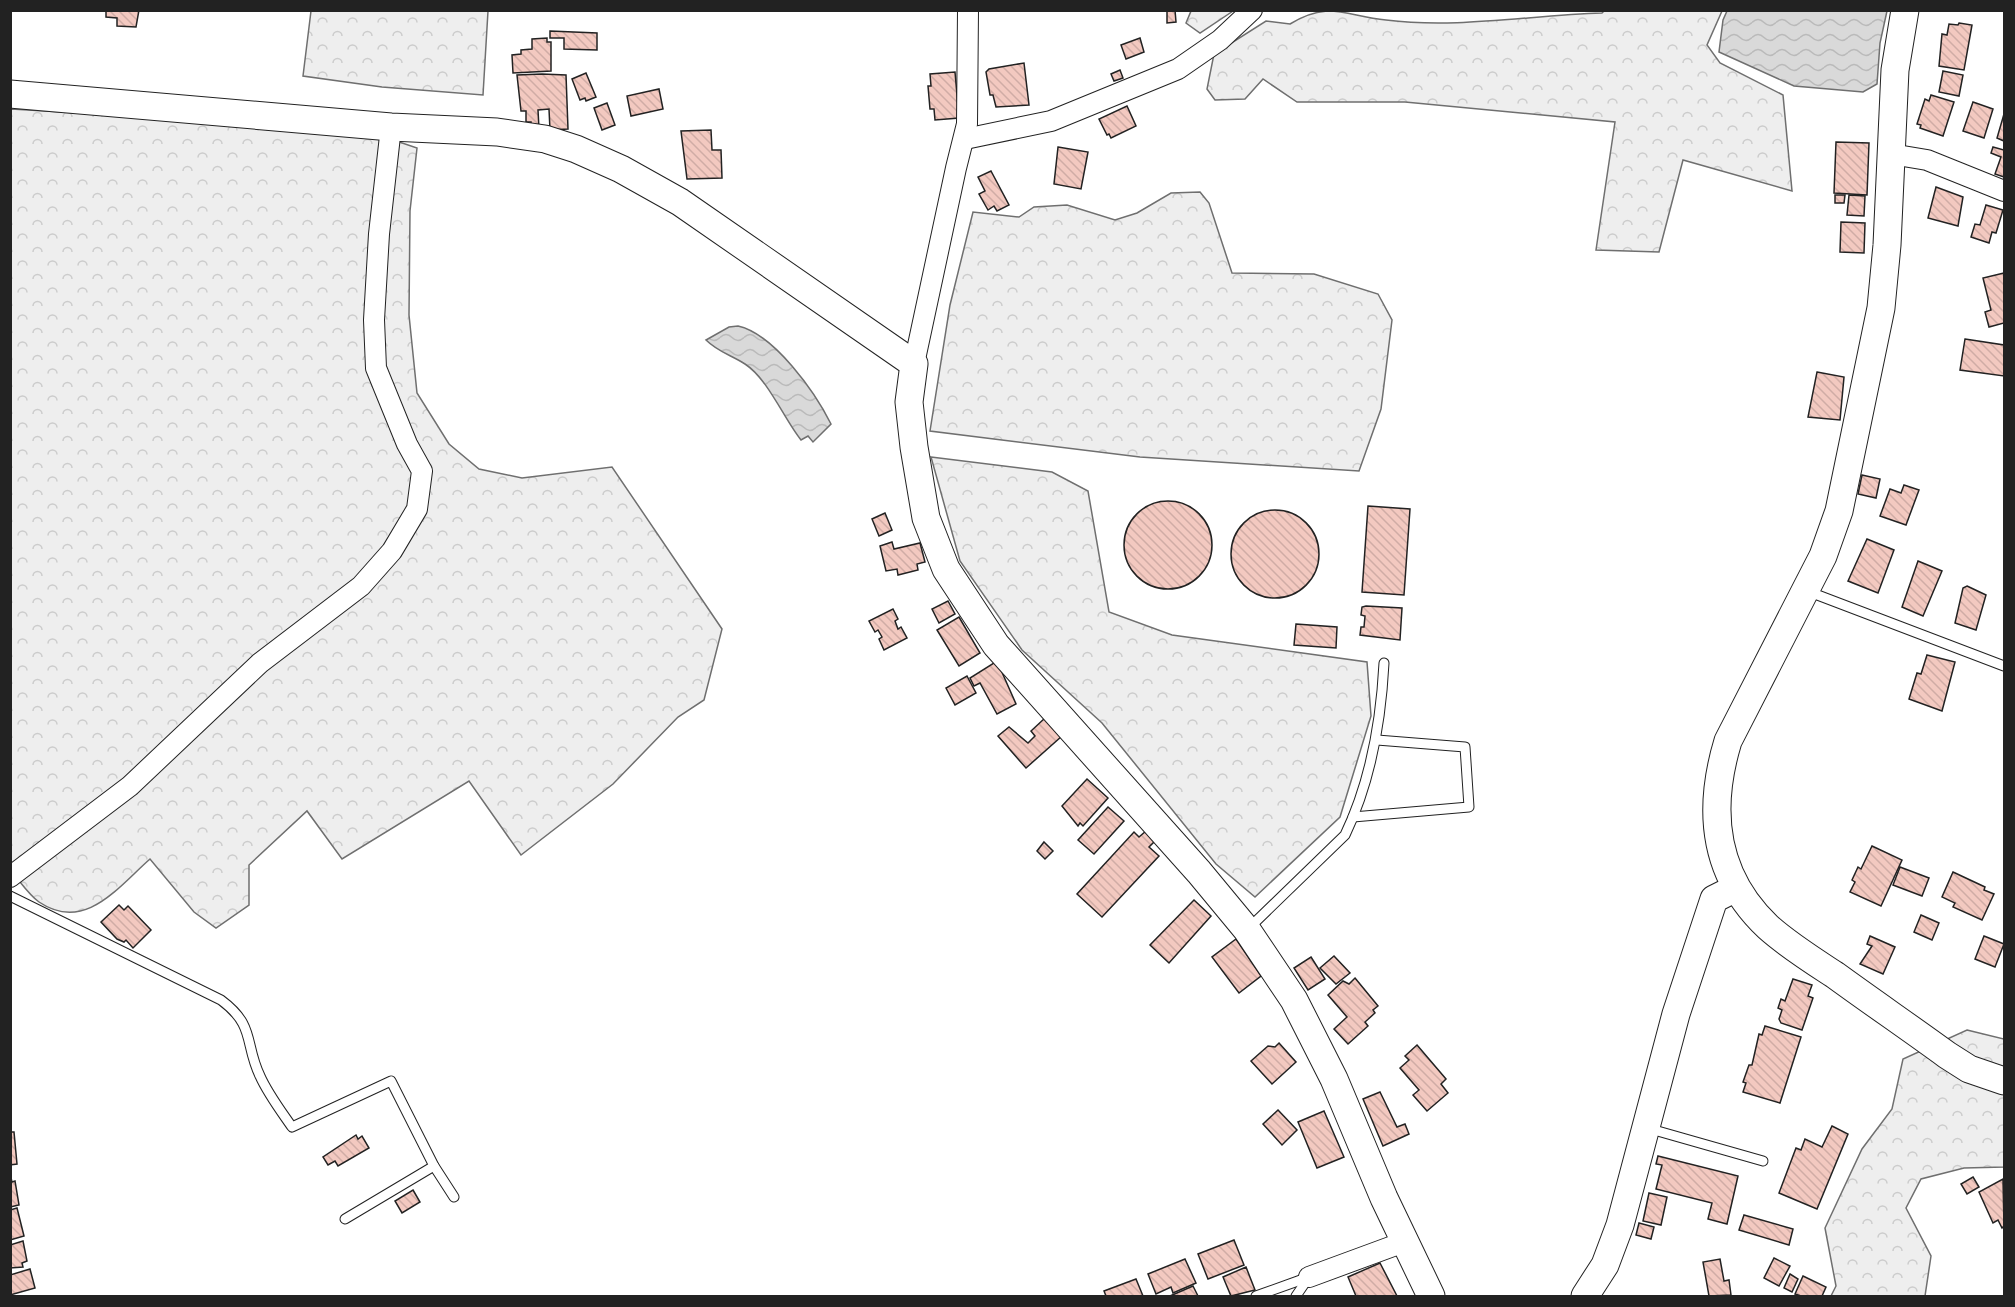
<svg xmlns="http://www.w3.org/2000/svg" width="2015" height="1307" viewBox="0 0 2015 1307" font-family="Quicksand,sans-serif">
	<style>
		.forest { fill: url(#forest-crowns); stroke: #6f6f6f; stroke-width: 1.5 }
		.water { fill: url(#water-waves); stroke: #6f6f6f; stroke-width: 1.5 }
		.building { fill: url(#building-back-hatch); stroke: #222; stroke-width: 1.5 }
		.lines { fill: none; stroke-linecap: round; stroke-linejoin: round }
		.lane-casing { stroke: #222; stroke-width: 11 }
		.street-casing { stroke: #222; stroke-width: 22 }
		.secondary-casing { stroke: #222; stroke-width: 29 }
		.lane { stroke: #fff; stroke-width: 9 }
		.street { stroke: #fff; stroke-width: 20 }
		.secondary { stroke: #fff; stroke-width: 27 }
	</style>
	<defs>
		<pattern id="forest-crowns" width="20" height="18" patternUnits="userSpaceOnUse" patternTransform="scale(1.5)"><rect width="20" height="18" fill="#eee"/><path d="M2 6a3 3 0 1 1 6 0M12 15a3 3 0 1 1 6 0" fill="none" stroke="#ccc"/></pattern>
		<pattern id="water-waves" width="16" height="10" patternUnits="userSpaceOnUse" patternTransform="scale(1.5)"><rect width="16" height="10" fill="#d9d9d9"/><path d="M0 5q4-4 8 0t8 0" fill="none" stroke="#bababa"/></pattern>
		<pattern id="building-back-hatch" width="6" height="6" patternUnits="userSpaceOnUse" patternTransform="scale(1.5)"><rect width="6" height="6" fill="#f3c9c0"/><path d="M-1 5l2 2M0 0l6 6M5-1l2 2" fill="none" stroke="#d0aca5"/></pattern>
	</defs>
	<rect width="100%" height="100%" fill="#fff"/>
	<g class="forest">
		<path d="M1605 10 1722 11 1707 45 1720 63 1783 95 1792 191 1683 160 1659 252 1596 250 1615 122 1405 102H1297L1263 79 1245 99 1215 100 1207 89 1214 54 1266 21 1290 24C1329 0 1345 16 1386 20 1458 29 1530 15 1602 13Z"/>
		<polygon points="311,11 488,11 483,95 382,87 303,76"/>
		<polygon points="1191,11 1191,10 1233,11 1200,33 1186,23"/>
		<path d="M11 109 364 130 417 148 410 211 409 315 417 393 449 444 479 469 522 478 612 467 722 629 704 700 678 717 613 784 521 855 469 781 342 859 307 811 249 865V905L216 928 194 912 150 859C118 887 85 933 39 902 29 895 19 880 11 871Z"/>
		<polygon points="1200,192 1209,203 1232,273 1314,274 1378,294 1392,320 1381,409 1359,471 1140,457 930,431 950,305 973,212 1019,217 1034,207 1067,205 1115,220 1137,213 1171,193"/>
		<polygon points="931,457 1052,472 1088,491 1109,612 1172,635 1367,662 1371,716 1340,817 1255,897 1216,864 1102,723 1022,650 960,561"/>
		<polygon points="1967,1030 2004,1039 2004,1167 1964,1168 1921,1179 1906,1208 1931,1256 1925,1296 1831,1296 1836,1286 1825,1228 1862,1149 1892,1109 1903,1059"/>
	</g>
	<g class="water">
		<polygon points="1727,11 1887,11 1880,43 1877,84 1863,92 1794,86 1719,52 1723,20"/>
		<path d="M738 326C774 334 815 392 831 424L813 442 808 436 801 440C784 419 768 379 745 364 731 355 718 352 706 340L729 327Z"/>
	</g>
	<g class="building">
		<polygon points="106,10 139,10 136,27 117,26 117,18 106,17"/>
		<polygon points="1167,10 1175,10 1176,22 1167,23"/>
		<polygon points="1959,23 1972,25 1964,70 1939,66 1942,34 1947,35 1949,24 1958,25"/>
		<polygon points="550,31 597,33 597,50 564,49 564,38 550,38"/>
		<polygon points="547,38 547,42 551,42 551,71 513,73 512,55 521,54 521,50 532,49 532,39"/>
		<polygon points="1140,38 1144,52 1126,59 1121,45"/>
		<polygon points="1024,63 1029,105 996,107 993,95 990,95 986,72 989,69"/>
		<polygon points="1120,70 1123,78 1114,81 1111,74"/>
		<polygon points="1943,71 1963,75 1959,96 1939,92"/>
		<polygon points="955,72 959,118 935,120 934,109 930,109 928,86 931,86 930,74"/>
		<polygon points="586,73 596,97 586,101 585,98 580,100 572,79"/>
		<polygon points="542,74 566,75 568,129 550,130 549,109 538,110 539,129 531,130 531,122 526,122 526,111 521,111 517,75"/>
		<polygon points="659,89 663,109 631,116 627,96"/>
		<polygon points="1931,95 1954,102 1943,136 1920,128 1921,125 1917,124 1925,99 1929,101"/>
		<polygon points="1973,102 1993,109 1984,138 1963,131"/>
		<polygon points="607,103 615,125 602,130 594,108"/>
		<polygon points="1127,106 1136,126 1111,138 1109,134 1107,135 1099,119"/>
		<polygon points="2004,114 2004,141 1997,138"/>
		<polygon points="711,130 712,150 721,150 722,178 687,179 681,131"/>
		<polygon points="1836,142 1869,143 1867,195 1834,193"/>
		<polygon points="1058,147 1088,152 1081,189 1054,184"/>
		<polygon points="1993,147 2004,150 2004,177 1995,174 2001,157 1991,153"/>
		<polygon points="991,171 1009,205 997,211 994,206 988,210 979,194 985,191 978,177"/>
		<polygon points="1936,187 1963,197 1958,226 1928,218"/>
		<polygon points="1835,195 1845,195 1844,203 1835,203"/>
		<polygon points="1849,195 1865,196 1864,216 1847,215"/>
		<polygon points="1986,205 2003,210 1996,233 1992,232 1989,243 1971,237 1975,224 1980,225"/>
		<polygon points="1841,222 1865,223 1864,253 1840,252"/>
		<polygon points="2004,273 2004,323 1989,327 1985,312 1991,310 1983,278"/>
		<polygon points="1965,339 2004,345 2004,376 1960,370"/>
		<polygon points="1817,372 1844,377 1840,420 1808,417"/>
		<polygon points="1862,475 1880,479 1876,498 1858,494"/>
		<polygon points="1904,485 1919,490 1906,525 1880,516 1890,489 1901,493"/>
		<circle cx="1168" cy="545" r="44"/>
		<polygon points="1368,506 1410,509 1404,595 1362,592"/>
		<circle cx="1275" cy="554" r="44"/>
		<polygon points="885,513 892,530 879,536 872,519"/>
		<polygon points="1867,539 1894,550 1878,593 1848,581"/>
		<polygon points="892,542 894,549 920,543 925,562 917,564 918,570 898,575 897,569 886,571 880,546"/>
		<polygon points="1918,561 1942,571 1923,616 1902,607"/>
		<polygon points="1967,586 1986,595 1976,630 1955,623 1963,588"/>
		<polygon points="948,601 955,614 939,623 932,609"/>
		<polygon points="1366,606 1402,608 1400,640 1360,635 1361,627 1364,627 1365,616 1361,615 1362,607"/>
		<polygon points="893,609 898,619 895,621 898,629 901,627 907,638 884,650 879,639 882,637 878,630 875,632 869,621"/>
		<polygon points="959,617 980,653 959,666 937,630"/>
		<polygon points="1296,624 1337,627 1336,648 1294,645"/>
		<polygon points="1927,655 1955,662 1942,711 1909,699 1917,673 1921,674"/>
		<polygon points="997,661 1016,704 997,714 980,683 974,686 970,678"/>
		<polygon points="967,676 976,693 955,705 946,688"/>
		<polygon points="1045,718 1062,736 1026,768 998,736 1009,727 1028,743 1035,736 1031,731"/>
		<polygon points="1087,779 1108,798 1083,826 1080,823 1078,826 1062,806"/>
		<polygon points="1108,807 1124,821 1094,854 1078,840"/>
		<polygon points="1146,831 1156,840 1149,847 1159,856 1102,917 1077,894 1134,832 1139,837"/>
		<polygon points="1044,842 1053,851 1045,859 1037,851"/>
		<polygon points="1872,846 1902,860 1881,906 1850,892 1855,882 1852,880 1858,867 1861,869"/>
		<polygon points="1900,867 1929,878 1922,896 1893,885"/>
		<polygon points="1953,872 1985,887 1984,890 1994,894 1982,920 1953,907 1955,903 1942,897"/>
		<polygon points="1194,900 1211,916 1169,963 1150,945"/>
		<polygon points="119,905 124,910 128,906 151,930 133,948 126,940 124,942 117,939 101,922"/>
		<polygon points="1921,915 1939,923 1932,940 1914,932"/>
		<polygon points="1870,936 1895,947 1883,974 1860,964 1872,946 1867,944"/>
		<polygon points="1984,936 2004,944 1995,967 1975,959"/>
		<polygon points="1236,939 1261,976 1239,993 1212,957"/>
		<polygon points="1334,956 1350,973 1336,984 1320,968"/>
		<polygon points="1311,957 1325,979 1308,990 1294,968"/>
		<polygon points="1355,978 1378,1006 1373,1010 1375,1013 1365,1022 1368,1026 1348,1044 1334,1029 1347,1017 1328,995 1343,981 1349,984"/>
		<polygon points="1793,979 1812,985 1808,996 1813,998 1802,1030 1781,1023 1779,1019 1782,1010 1778,1008 1781,999 1785,1001"/>
		<polygon points="1765,1026 1801,1037 1780,1103 1743,1092 1746,1083 1743,1082 1749,1065 1752,1065 1759,1034 1762,1035"/>
		<polygon points="1279,1043 1296,1062 1272,1084 1251,1061 1268,1046 1275,1047"/>
		<polygon points="1417,1045 1446,1079 1441,1084 1448,1093 1427,1111 1413,1095 1419,1090 1400,1068 1409,1060 1405,1056"/>
		<polygon points="1380,1092 1397,1127 1405,1124 1409,1134 1383,1146 1363,1099"/>
		<polygon points="1278,1110 1297,1130 1282,1145 1263,1124"/>
		<polygon points="1324,1111 1344,1157 1317,1168 1298,1122"/>
		<polygon points="1832,1126 1848,1134 1817,1209 1779,1193 1796,1148 1801,1150 1805,1139 1822,1147"/>
		<polygon points="10,1132 14,1132 17,1164 10,1165"/>
		<polygon points="356,1135 358,1139 362,1136 369,1148 338,1166 335,1161 328,1165 323,1157"/>
		<polygon points="1658,1156 1738,1176 1727,1224 1708,1219 1712,1203 1656,1189 1662,1165 1656,1164"/>
		<polygon points="10,1174 12,1182 15,1181 19,1205 10,1207"/>
		<polygon points="1973,1177 1979,1187 1967,1194 1961,1184"/>
		<polygon points="2003,1179 2004,1226 2002,1228 1998,1220 1993,1223 1979,1192"/>
		<polygon points="413,1190 420,1202 402,1213 395,1201"/>
		<polygon points="1649,1193 1667,1197 1661,1225 1643,1221"/>
		<polygon points="17,1208 24,1236 10,1240 10,1210"/>
		<polygon points="1744,1215 1793,1229 1789,1245 1739,1230"/>
		<polygon points="1639,1223 1654,1227 1651,1239 1636,1235"/>
		<polygon points="1234,1240 1244,1265 1208,1279 1198,1254"/>
		<polygon points="23,1241 27,1261 22,1263 23,1267 10,1268 10,1245"/>
		<polygon points="1774,1258 1790,1266 1779,1286 1764,1278"/>
		<polygon points="1185,1259 1196,1283 1173,1293 1171,1287 1156,1294 1148,1274"/>
		<polygon points="1720,1259 1724,1281 1729,1280 1731,1295 1709,1296 1703,1262"/>
		<polygon points="1380,1263 1397,1296 1356,1296 1348,1277"/>
		<polygon points="1246,1267 1255,1290 1231,1296 1223,1277"/>
		<polygon points="30,1269 35,1288 10,1295 10,1275"/>
		<polygon points="1790,1274 1798,1279 1792,1292 1784,1288"/>
		<polygon points="1803,1276 1826,1287 1822,1296 1801,1296 1795,1294"/>
		<polygon points="1136,1279 1143,1296 1106,1296 1104,1291"/>
		<polygon points="1193,1286 1198,1296 1170,1296"/>
	</g>
	<g class="lines">
		<g class="lane-casing">
			<g id="lane">
				<polyline points="1807,591 2004,666"/>
				<polyline points="1353,817 1469,807 1465,747 1377,740"/>
				<path d="M10 896 221 1000C256 1026 244 1043 260 1076 268 1094 281 1111 292 1127L391 1081 434 1166 454 1197"/>
				<path d="M1248 929 1345 835C1371 781 1381 722 1384 663"/>
				<polyline points="1647,1128 1763,1161"/>
				<polyline points="345,1219 434,1166"/>
				<polyline points="1256,1296 1309,1277"/>
				<polyline points="1296,1296 1309,1277"/>
			</g>
		</g>
		<g class="street-casing">
			<g id="street">
				<polyline points="965,139 1051,121 1178,69 1220,40 1252,10"/>
				<polyline points="1891,154 1927,160 2004,191"/>
				<polyline points="914,364 956,168 967,124 968,10"/>
				<polyline points="10,877 130,786 260,663 361,586 392,551 417,509 422,471 407,444 376,368 374,320 379,234 391,127"/>
				<polyline points="1309,1277 1404,1242"/>
			</g>
		</g>
		<g class="secondary-casing">
			<g id="secondary">
				<path d="M1905 10 1895 70 1887 245 1881 308 1839 511 1823 556 1728 741C1707 810 1713 875 1768 927 1788 945 1812 960 1835 975 1872 1002 1910 1028 1947 1055L1969 1069 2004 1081"/>
				<polyline points="10,94 391,127 497,132 545,139 576,149 621,169 680,202 914,364 909,402 914,447 926,518 946,569 996,645 1199,872 1247,930 1294,1000 1334,1079 1384,1198 1431,1296"/>
				<polyline points="1585,1296 1605,1265 1620,1225 1676,1014 1714,899 1736,888"/>
			</g>
		</g>
		<use href="#lane" class="lane"/>
		<use href="#street" class="street"/>
		<use href="#secondary" class="secondary"/>
	</g>
	<rect width="2015" height="1307" fill="none" stroke="#222222" stroke-width="24"/>
</svg>
